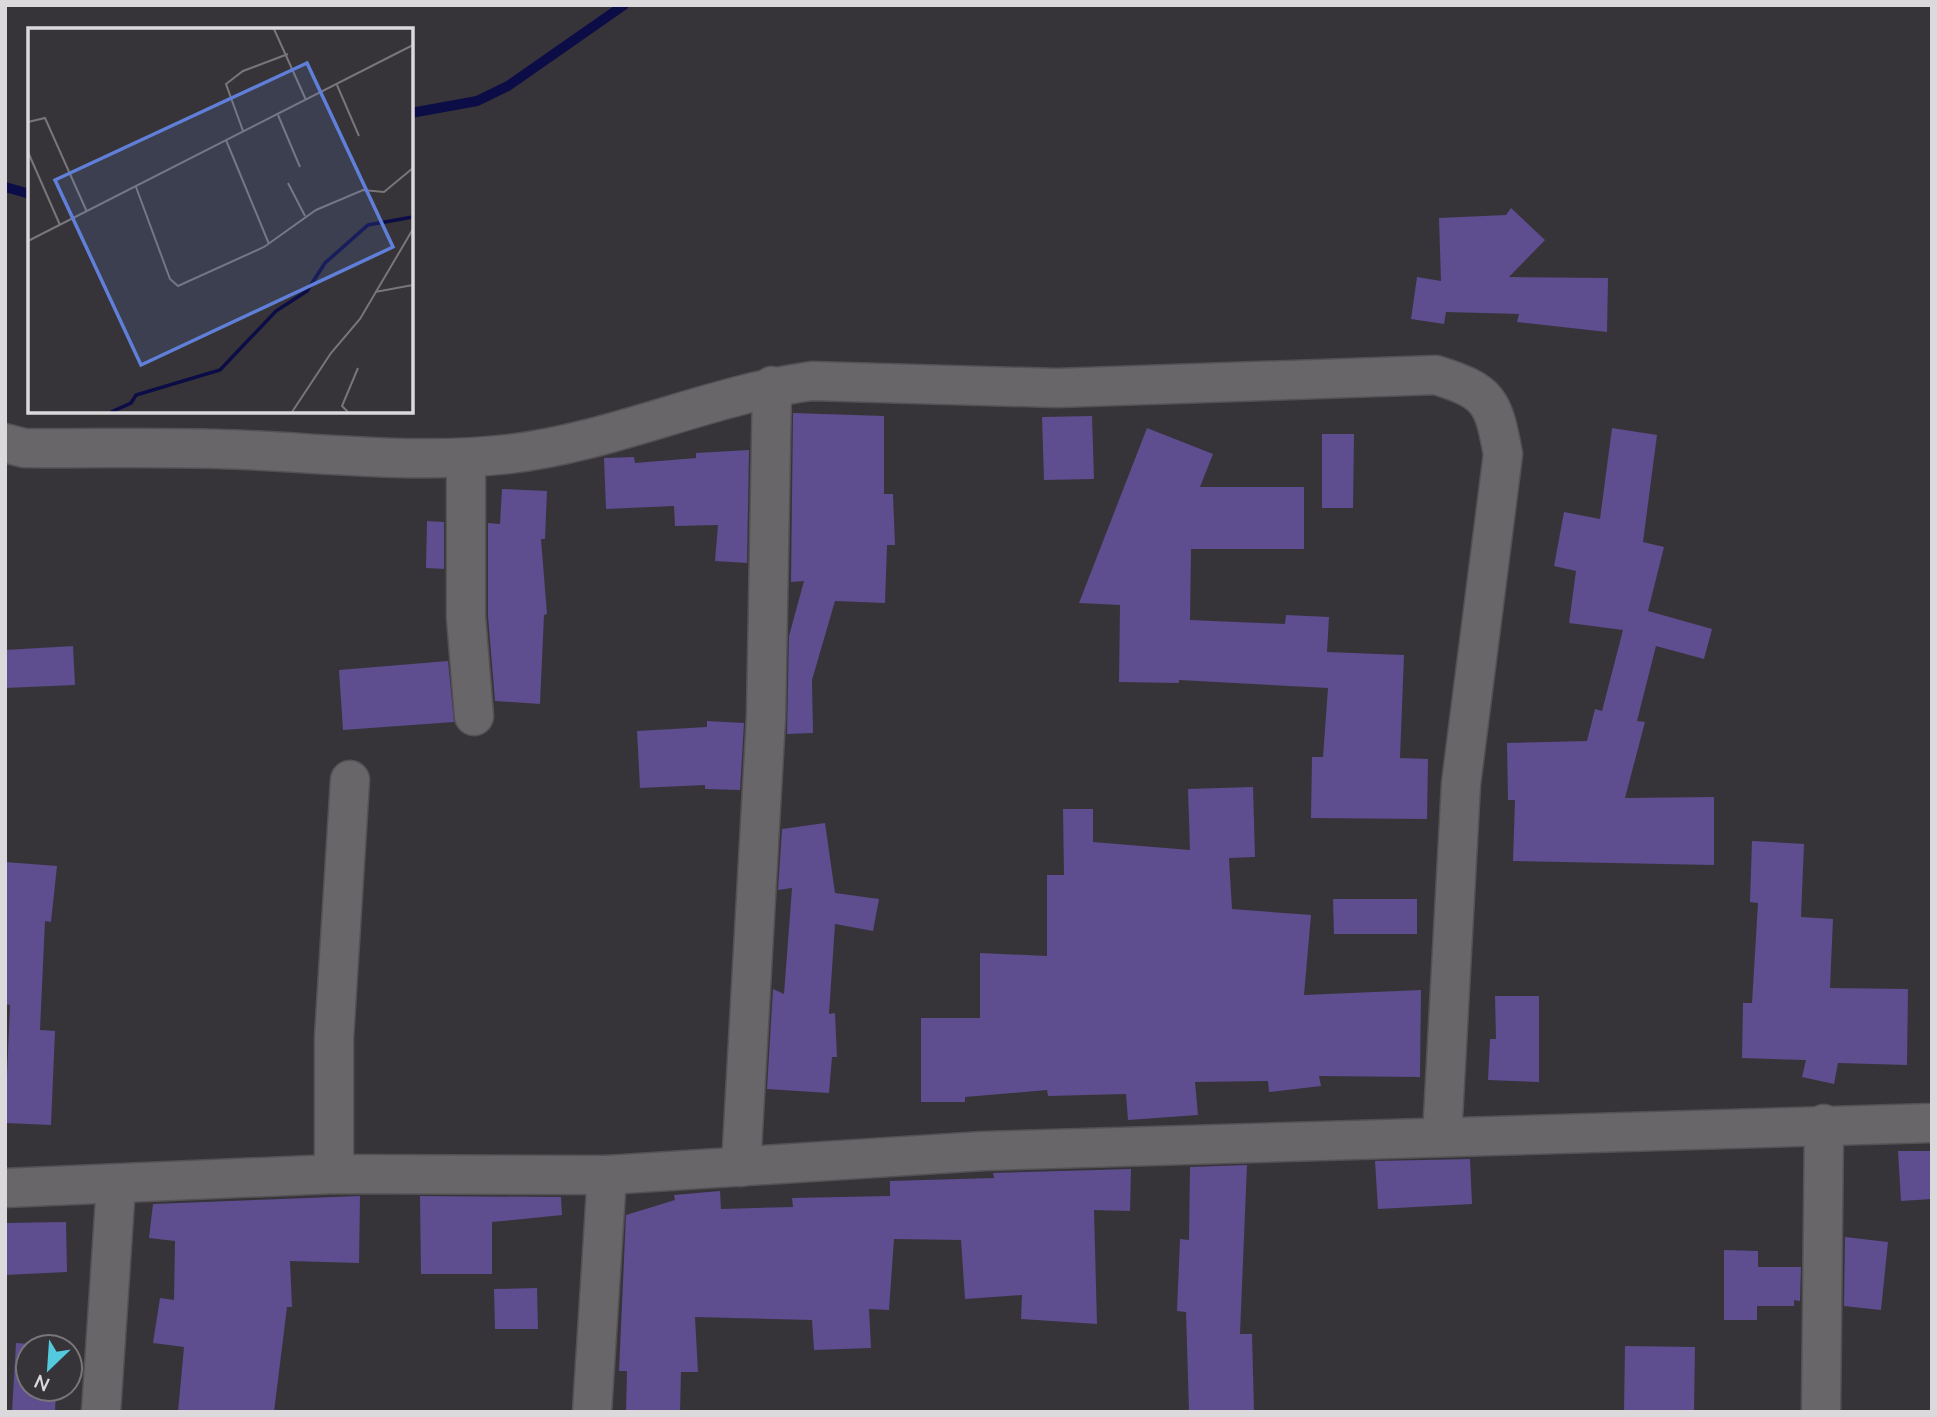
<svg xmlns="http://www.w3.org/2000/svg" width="1937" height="1417" viewBox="0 0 1937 1417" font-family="Mulish,sans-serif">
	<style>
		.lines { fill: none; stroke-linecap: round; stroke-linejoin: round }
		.stream { stroke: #0c0d47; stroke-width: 10 }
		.building { fill: #5e4d8f }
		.minor-casing { stroke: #535154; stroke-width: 41 }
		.minor { stroke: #69666a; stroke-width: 38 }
		.inset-river { fill: none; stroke: #0c0d47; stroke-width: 3.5 }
		.inset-road { fill: none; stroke: #787679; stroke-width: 2 }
		.view { fill: #607fd9; fill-opacity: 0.15; stroke: #607fd9; stroke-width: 3.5 }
		.inset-edge { fill: none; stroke: #dbd9db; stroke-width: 3.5 }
	</style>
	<rect width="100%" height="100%" fill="#363438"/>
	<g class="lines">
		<g class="stream">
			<polyline points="411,113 477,101 508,86 624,5"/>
			<polyline points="5,187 30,194"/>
		</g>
	</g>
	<g class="building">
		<polygon points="1511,208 1545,240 1509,277 1608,278 1607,332 1517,322 1519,314 1446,312 1444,324 1411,319 1417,277 1441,281 1439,218 1506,215"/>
		<polygon points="793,413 884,416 884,494 893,494 895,545 887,545 885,603 835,601 812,680 813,733 787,734 789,636 804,581 791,582"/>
		<polygon points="1092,416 1094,479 1044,480 1042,417"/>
		<polygon points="1147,428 1213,454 1200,487 1304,487 1304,549 1191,549 1190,620 1285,624 1286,615 1329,617 1327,652 1404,655 1400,758 1428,759 1427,819 1311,818 1312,757 1323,757 1328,688 1179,680 1179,683 1119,682 1120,605 1079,603"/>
		<polygon points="1612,428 1657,435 1643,542 1664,547 1648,611 1712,629 1704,659 1656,646 1637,721 1645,722 1625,798 1714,797 1714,865 1513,861 1515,800 1508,800 1507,743 1587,741 1595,709 1602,711 1623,630 1569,623 1576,571 1554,566 1564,512 1600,519"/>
		<polygon points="1322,434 1354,434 1353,508 1322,508"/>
		<polygon points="749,450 747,563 715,561 718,525 675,526 674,506 606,509 604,458 634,457 635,463 696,458 696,453"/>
		<polygon points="502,489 547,491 545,539 541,539 547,614 544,615 540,704 495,701 488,616 488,523 500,524"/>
		<polygon points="427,521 444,522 444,569 426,568"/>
		<polygon points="73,646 75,685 5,688 5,650"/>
		<polygon points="448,661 454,722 343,730 339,670"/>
		<polygon points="707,721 744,723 740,790 705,789 705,785 640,788 637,731 707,727"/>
		<polygon points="1253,787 1255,857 1229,858 1232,909 1311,915 1304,995 1421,990 1420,1077 1319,1076 1321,1086 1269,1092 1268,1081 1195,1082 1198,1115 1128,1120 1126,1094 1048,1096 1047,1090 965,1097 965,1102 921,1102 921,1018 980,1018 980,953 1047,956 1047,875 1064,875 1063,809 1093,809 1093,842 1190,850 1188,789"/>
		<polygon points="825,823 835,893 879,899 873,931 835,924 829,1014 835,1013 837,1057 832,1057 829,1093 767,1089 773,989 784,994 792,888 778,890 782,829"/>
		<polygon points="1752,841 1804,844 1801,917 1833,919 1830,988 1908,989 1907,1065 1838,1063 1834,1084 1802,1077 1806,1060 1742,1058 1743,1003 1752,1003 1758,903 1750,902"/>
		<polygon points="5,862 57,866 51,922 45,921 40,1030 55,1031 51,1125 5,1123 10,1005 5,1004"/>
		<polygon points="1333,899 1417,899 1417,934 1334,934"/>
		<polygon points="1495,996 1539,996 1539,1082 1488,1080 1490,1039 1496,1039"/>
		<polygon points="1898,1151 1932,1151 1932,1199 1901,1201"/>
		<polygon points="1470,1159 1472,1204 1378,1209 1375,1161"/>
		<polygon points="1247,1165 1240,1334 1252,1334 1254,1412 1189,1412 1186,1312 1177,1311 1180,1239 1189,1240 1190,1167"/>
		<polygon points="1131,1169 1130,1211 1094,1210 1097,1324 1021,1319 1022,1295 965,1299 961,1240 894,1239 889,1310 869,1309 871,1348 814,1350 812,1320 695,1317 698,1372 681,1372 680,1412 626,1412 627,1371 619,1371 626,1215 675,1200 674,1195 720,1191 721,1209 793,1207 792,1198 890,1196 890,1181 994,1178 993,1173"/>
		<polygon points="360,1196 359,1263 290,1261 292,1307 287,1307 274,1412 178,1412 184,1347 153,1343 160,1298 174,1300 175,1241 149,1238 153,1204"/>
		<polygon points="420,1196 561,1197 562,1215 492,1222 492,1274 421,1274"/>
		<polygon points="66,1222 67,1272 5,1275 5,1223"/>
		<polygon points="1845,1237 1888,1242 1881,1310 1844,1306"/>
		<polygon points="1724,1250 1758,1251 1758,1267 1801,1267 1800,1301 1794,1300 1794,1306 1757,1306 1757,1320 1724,1320"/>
		<polygon points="537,1288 538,1329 495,1329 494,1289"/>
		<polygon points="16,1343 57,1346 28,1347 28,1389 56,1389 55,1412 12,1412"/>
		<polygon points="1625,1346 1695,1347 1694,1412 1624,1412"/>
	</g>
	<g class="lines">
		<g class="minor-casing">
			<g id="minor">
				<path d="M5 443 24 448C97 449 172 446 246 450 334 454 421 464 509 454 613 442 709 395 812 381L1057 388 1436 375C1490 392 1493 401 1503 454L1461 784 1442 1137"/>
				<polyline points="466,458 466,617 474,716"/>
				<polyline points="741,1167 766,717 772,386"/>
				<polyline points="334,1174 334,1038 350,780"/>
				<polyline points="5,1188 334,1174 607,1175 984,1151 1932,1123"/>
				<polyline points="101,1412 116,1185"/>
				<polyline points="592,1412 607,1175"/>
				<polyline points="1821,1412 1824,1124"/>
			</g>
		</g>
		<use href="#minor" class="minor"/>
	</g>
	<g transform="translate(28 28)">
		<rect width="385" height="385" fill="#363438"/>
		<path class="inset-river" d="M83 384 103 375 108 367 192 342 248 283 279 263 297 235 340 197 385 189"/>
		<path class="inset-road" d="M246 1 278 72M309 57 331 108M250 87 272 139M0 94 17 90 59 184M215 103 198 56 215 43 260 26M198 112 241 216M0 124 32 197M260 155 277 188M108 159 142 251 150 258 236 219 288 182 335 162 356 164 385 140M0 213 385 17M347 264 385 257M264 384 303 325 332 291 385 201M320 384 314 378 330 340"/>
		<path class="view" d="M279 35 365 219 113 337 27 152Z"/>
		<rect width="385" height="385" class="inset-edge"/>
	</g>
	<rect width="1937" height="1417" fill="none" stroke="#dbd9db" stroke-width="14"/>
	<g transform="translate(49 1368) rotate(205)"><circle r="33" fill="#363438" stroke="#787679" stroke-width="2"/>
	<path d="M0-5L12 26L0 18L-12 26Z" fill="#54cade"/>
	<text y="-10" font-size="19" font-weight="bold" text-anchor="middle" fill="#dbd9db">N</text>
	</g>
</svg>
